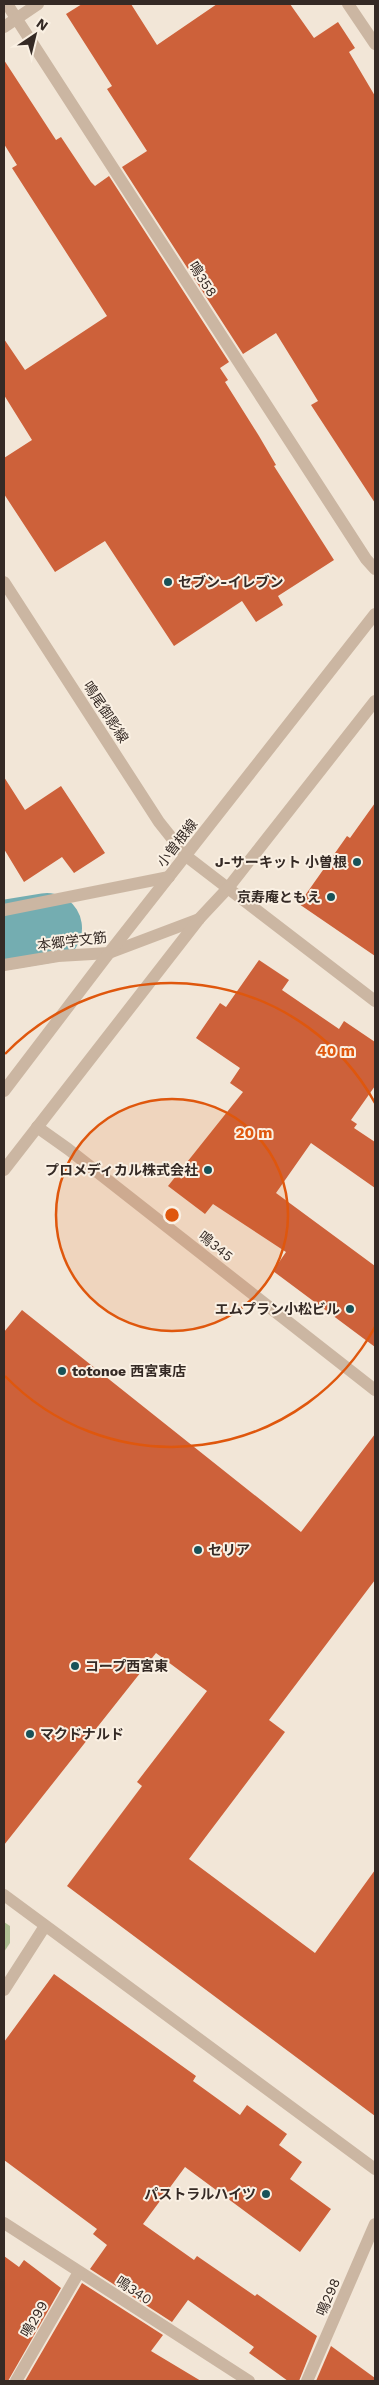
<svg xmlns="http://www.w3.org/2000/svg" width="379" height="2385" viewBox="0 0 379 2385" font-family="'Work Sans','Noto Sans JP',sans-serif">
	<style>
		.green { fill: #b2c296 }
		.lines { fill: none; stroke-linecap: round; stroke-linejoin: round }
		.river { stroke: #74adb1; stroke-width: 70 }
		.building { fill: #cd613a }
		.minor { stroke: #cbb6a2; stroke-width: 12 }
		.ring { fill: none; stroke: #df570d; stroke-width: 2.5 }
		.poi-dot { fill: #195258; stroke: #faf0e3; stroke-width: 2 }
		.labels { text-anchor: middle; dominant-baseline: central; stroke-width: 4; stroke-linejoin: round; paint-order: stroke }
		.street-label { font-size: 14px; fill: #352a25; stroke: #faf0e3 }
		.poi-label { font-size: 14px; font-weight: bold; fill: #352a25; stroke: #faf0e3; text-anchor: start }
		.centre { fill: #df570d; stroke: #faf0e3; stroke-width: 2.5 }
		.ring-label { font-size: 15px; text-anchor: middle; font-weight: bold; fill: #df570d; stroke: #faf0e3; stroke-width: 4; stroke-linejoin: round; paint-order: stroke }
	</style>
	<rect width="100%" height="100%" fill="#f2e6d7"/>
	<polygon class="green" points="4,1922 10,1926 10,1943 4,1952"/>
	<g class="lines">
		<polyline class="river" points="4,935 47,928"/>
	</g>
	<g class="building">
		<polygon points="82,4 131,4 157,45 217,4 290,4 314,38 338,22 355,48 349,52 375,96 375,503 311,405 318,401 276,333 243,354 122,167 147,151 107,89 112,86 66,14"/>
		<polygon points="4,60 56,140 61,137 91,182 95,186 109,176 229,362 220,368 228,380 225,382 259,436 276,465 274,466 334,560 278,596 283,605 256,622 242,601 174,646 105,541 55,572 4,494 4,458 32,440 4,395 4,339 25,370 107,316 12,168 17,165 4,144"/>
		<polygon points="4,777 25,810 61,786 105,853 74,873 62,857 24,882 4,849"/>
		<polygon points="375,803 375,956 299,904 347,836 350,838"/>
		<polygon points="259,960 289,980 282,990 339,1029 344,1021 375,1042 375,1086 351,1120 357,1124 354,1128 375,1142 375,1188 311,1143 276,1193 375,1266 375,1347 273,1271 286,1252 213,1204 205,1214 168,1186 243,1092 230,1083 240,1068 196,1038 220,1003 226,1007"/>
		<polygon points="22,1310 301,1532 375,1434 375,1580 269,1720 285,1732 189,1859 315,1953 375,1870 375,2116 67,1886 142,1786 137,1782 207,1691 156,1653 4,1845 4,1332"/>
		<polygon points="54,1974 196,2076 193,2081 240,2115 247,2105 287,2134 279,2145 302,2162 290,2179 331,2209 300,2252 185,2167 143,2224 194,2260 197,2256 255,2296 257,2294 317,2336 299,2381 288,2381 249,2353 254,2347 188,2300 172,2322 90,2269 107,2245 93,2234 97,2229 4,2160 4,2042"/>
		<polygon points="4,2256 19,2267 24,2260 61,2288 8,2381 4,2381"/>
		<polygon points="82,2283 163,2335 151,2351 201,2381 25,2381"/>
		<polygon points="331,2346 375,2378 375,2381 316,2381"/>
	</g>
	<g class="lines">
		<g class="minor">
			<polyline points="7,4 366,559 375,569"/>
			<polyline points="348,4 375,44"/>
			<polyline points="4,27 38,4"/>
			<polyline points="4,582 159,822 186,856 375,1001"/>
			<polyline points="4,910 169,877"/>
			<polyline points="4,965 58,956 109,953 199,919"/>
			<polyline points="4,1091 109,953 375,614"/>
			<polyline points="37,1127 68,1149 375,1390"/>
			<polyline points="4,1170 199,919 228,888 375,701"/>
			<polyline points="4,1895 375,2169"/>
			<polyline points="4,1990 45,1926"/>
			<polyline points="4,2223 249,2381"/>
			<polyline points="16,2381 79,2272"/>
			<polyline points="307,2381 375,2224"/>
		</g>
	</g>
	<circle cx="172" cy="1215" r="116" fill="#df570d" fill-opacity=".12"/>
	<g class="ring">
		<circle cx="172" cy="1215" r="116"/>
		<path d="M375 1327A232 232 0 0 1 5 1376M5 1054A232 232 0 0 1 375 1103"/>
	</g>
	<g class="poi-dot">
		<circle cx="168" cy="582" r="5"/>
		<circle cx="357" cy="862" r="5"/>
		<circle cx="331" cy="897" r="5"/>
		<circle cx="208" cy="1170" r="5"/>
		<circle cx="350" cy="1309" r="5"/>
		<circle cx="62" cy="1371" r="5"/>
		<circle cx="198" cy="1550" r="5"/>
		<circle cx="75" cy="1666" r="5"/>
		<circle cx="30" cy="1734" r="5"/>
		<circle cx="266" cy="2194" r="5"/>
	</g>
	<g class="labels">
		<g class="street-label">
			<text transform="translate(203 279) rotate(57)">鳴358</text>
			<text transform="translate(106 712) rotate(57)">鳴尾御影線</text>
			<text transform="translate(177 843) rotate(-52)">小曽根線</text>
			<text transform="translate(72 941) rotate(-7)">本郷学文筋</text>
			<text transform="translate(216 1246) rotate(38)">鳴345</text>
			<text transform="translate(134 2290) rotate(33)">鳴340</text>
			<text transform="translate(328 2297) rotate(-67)">鳴298</text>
			<text transform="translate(34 2319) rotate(-60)">鳴299</text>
		</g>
		<g class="poi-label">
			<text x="178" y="582">セブン-イレブン</text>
			<text x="347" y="862" text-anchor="end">J-サーキット 小曽根</text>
			<text x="321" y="897" text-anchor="end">京寿庵ともえ</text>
			<text x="198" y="1170" text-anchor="end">プロメディカル株式会社</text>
			<text x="340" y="1309" text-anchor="end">エムプラン小松ビル</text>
			<text x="72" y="1371">totonoe 西宮東店</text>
			<text x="208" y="1550">セリア</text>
			<text x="85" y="1666">コープ西宮東</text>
			<text x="40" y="1734">マクドナルド</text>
			<text x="256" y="2194" text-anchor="end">パストラルハイツ</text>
		</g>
	</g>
	<circle cx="172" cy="1215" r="8" class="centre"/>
	<g class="ring-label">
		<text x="336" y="1056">40 m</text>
		<text x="254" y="1138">20 m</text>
	</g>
	<rect width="379" height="2385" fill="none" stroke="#352a25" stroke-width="10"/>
	<g transform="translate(35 35) rotate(35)" stroke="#faf0e3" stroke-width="4" paint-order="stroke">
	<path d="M0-4L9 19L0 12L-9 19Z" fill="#352a25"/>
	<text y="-8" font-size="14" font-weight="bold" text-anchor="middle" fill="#352a25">N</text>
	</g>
</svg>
